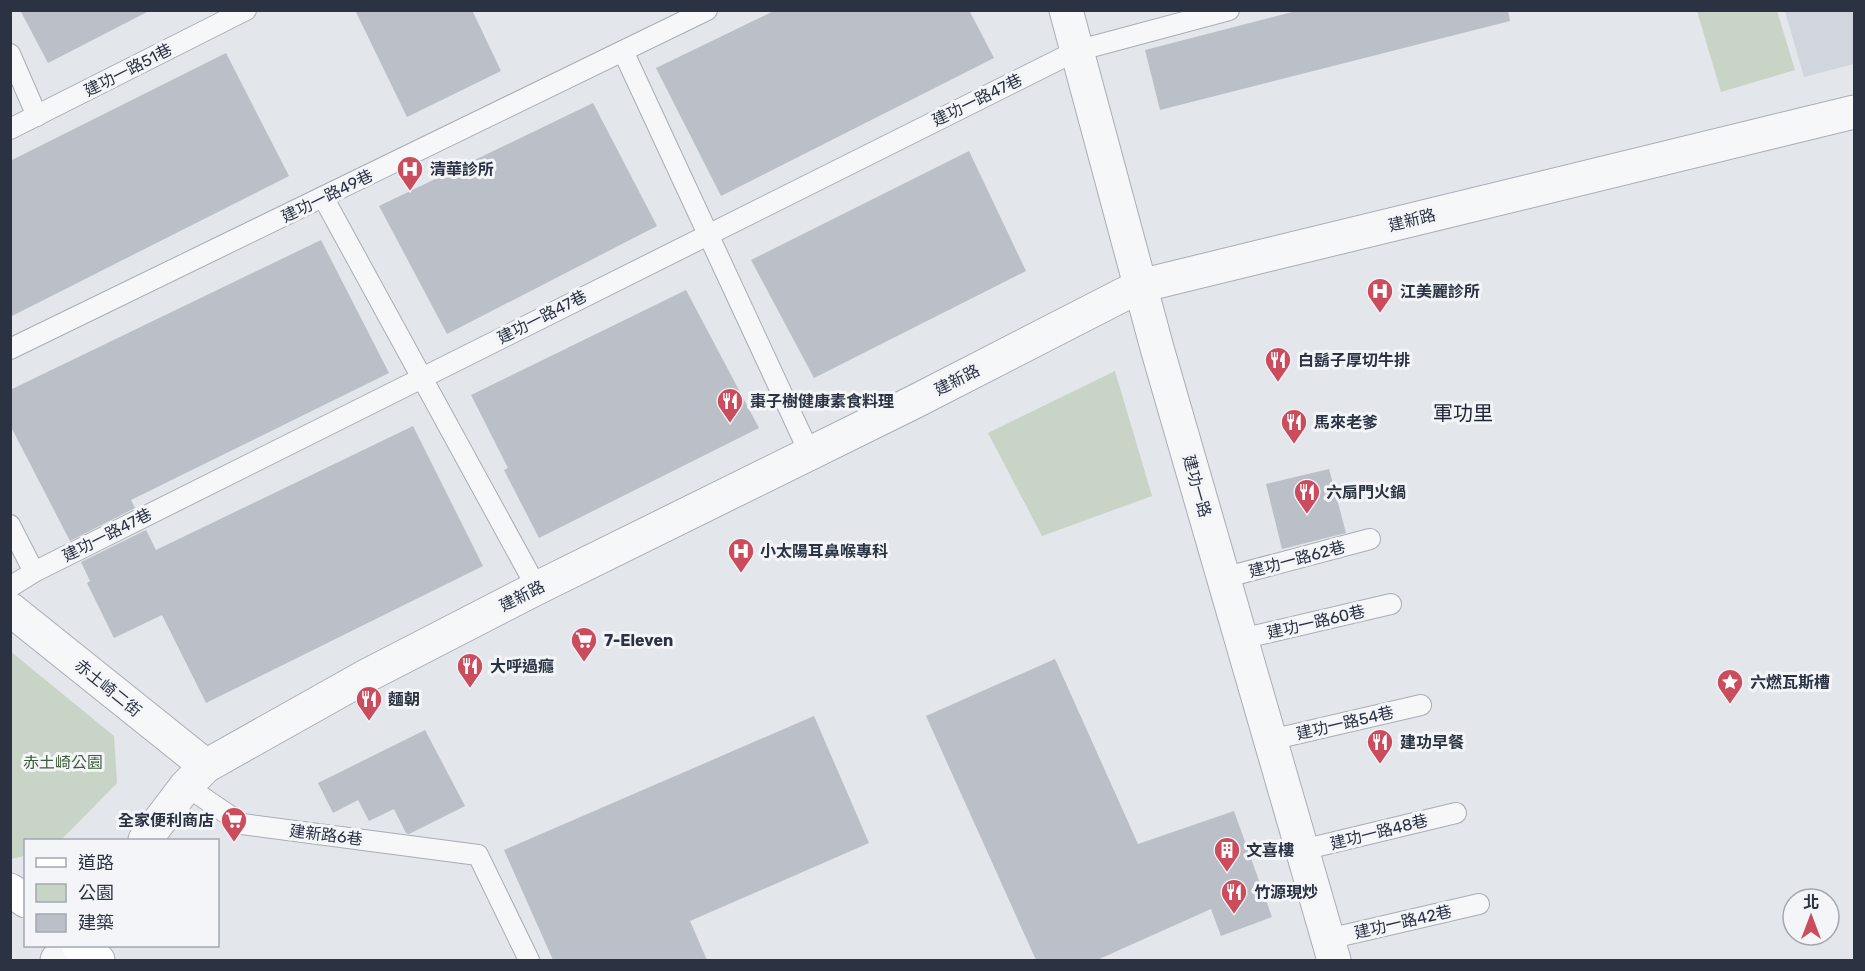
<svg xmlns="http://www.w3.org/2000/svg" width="1865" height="971" viewBox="0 0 1865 971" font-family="Rubik,'Noto Sans TC',sans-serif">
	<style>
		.built { fill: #d1d5dd }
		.green { fill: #c8d4c5 }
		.building { fill: #babfc8 }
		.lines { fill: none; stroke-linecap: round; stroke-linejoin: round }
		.service-casing { stroke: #a8adb5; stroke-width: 22 }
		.minor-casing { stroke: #a8adb5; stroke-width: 35 }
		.tertiary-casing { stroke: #a8adb5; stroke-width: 35 }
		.secondary-casing { stroke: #a8adb5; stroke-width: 35 }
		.service { stroke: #f6f7f9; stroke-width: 20 }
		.minor { stroke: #f6f7f9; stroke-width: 33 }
		.tertiary { stroke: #f6f7f9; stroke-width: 33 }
		.secondary { stroke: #fff; stroke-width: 33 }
		.labels { text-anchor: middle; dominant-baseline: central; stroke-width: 6; stroke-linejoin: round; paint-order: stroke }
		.street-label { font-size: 16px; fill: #2b3343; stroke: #f3f5f8 }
		.poi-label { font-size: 16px; font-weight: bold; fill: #2b3343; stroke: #f3f5f8; text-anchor: start }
		.park-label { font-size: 16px; fill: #3f5e39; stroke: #f3f5f8 }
		.quarter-label { font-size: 20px; fill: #1d2434; stroke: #f3f5f8 }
	</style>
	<rect width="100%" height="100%" fill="#e3e6eb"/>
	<polygon class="built" points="1785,11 1854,11 1854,64 1804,77"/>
	<g class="green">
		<polygon points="1697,11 1777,11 1795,70 1721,92"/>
		<polygon points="1115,371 1152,496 1042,536 988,433"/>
		<polygon points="10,651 114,736 117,783 61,840 26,840 25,856 11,859"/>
	</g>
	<g class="building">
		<polygon points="20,10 151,10 48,63"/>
		<polygon points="355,10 472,10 501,71 407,117"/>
		<polygon points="776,10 969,10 994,58 721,196 656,68"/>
		<polygon points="1300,10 1508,10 1510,21 1160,110 1145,50"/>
		<polygon points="226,53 289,176 10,317 10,161"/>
		<polygon points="593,103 657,226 447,334 379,206"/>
		<polygon points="969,151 1026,271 814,378 751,260"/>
		<polygon points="321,240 389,373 131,500 135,508 70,541 10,425 10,390"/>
		<polygon points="686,290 759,428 539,538 504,470 508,468 471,395"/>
		<polygon points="413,426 483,566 206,703 162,615 114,638 87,583 90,581 81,562 146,530 156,550"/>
		<polygon points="1329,469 1346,533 1282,549 1266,484"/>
		<polygon points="1055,659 1138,844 1234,811 1272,917 1221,936 1211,909 1097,960 1036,960 926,716"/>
		<polygon points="814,716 869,843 690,921 707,960 553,960 504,850"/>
		<polygon points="425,730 465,806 409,834 406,833 394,809 369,821 358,800 333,813 318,783"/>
	</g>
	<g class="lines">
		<g class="service-casing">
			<g id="service">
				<polyline points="623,51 810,454"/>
				<polyline points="10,54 37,116"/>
				<polyline points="10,129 246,10"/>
				<polyline points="323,197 537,588"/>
				<polyline points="10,349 707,10"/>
				<polyline points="10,525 34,572"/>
				<polyline points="1223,578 1370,539"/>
				<polyline points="10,587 34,572 1076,51 1229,10"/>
				<polyline points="1241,639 1391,604"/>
				<polyline points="1270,740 1421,705"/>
				<polyline points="186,786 242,824 478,855 529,960"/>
				<polyline points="1302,850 1456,813"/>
				<polyline points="1328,939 1479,904"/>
			</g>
		</g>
		<g class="minor-casing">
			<g id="minor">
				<polyline points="10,609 206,766"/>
				<polyline points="145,840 186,786 206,766 368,675 537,588 914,402 1140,286 1854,112"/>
				<polyline points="57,960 70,946"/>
			</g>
		</g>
		<g class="tertiary-casing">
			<polyline id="tertiary" points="1066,10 1157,348 1334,960"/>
		</g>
		<g class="secondary-casing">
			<g id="secondary">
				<polyline points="10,890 26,901"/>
				<polyline points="79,946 98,960"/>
			</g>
		</g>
		<use href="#service" class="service"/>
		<use href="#minor" class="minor"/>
		<use href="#tertiary" class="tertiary"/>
		<use href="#secondary" class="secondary"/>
	</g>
	<defs>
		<g id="hospital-pin" transform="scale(1.35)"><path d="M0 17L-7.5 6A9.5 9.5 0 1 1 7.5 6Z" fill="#cb4d5d" stroke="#f3f5f8"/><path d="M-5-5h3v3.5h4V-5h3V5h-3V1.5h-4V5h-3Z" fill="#fff"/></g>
		<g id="restaurant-pin" transform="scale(1.35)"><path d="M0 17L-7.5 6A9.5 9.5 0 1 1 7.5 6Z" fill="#cb4d5d" stroke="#f3f5f8"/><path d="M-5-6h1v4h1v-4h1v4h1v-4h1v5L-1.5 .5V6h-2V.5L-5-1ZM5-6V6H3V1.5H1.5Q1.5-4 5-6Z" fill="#fff"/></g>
		<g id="supermarket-pin" transform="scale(1.35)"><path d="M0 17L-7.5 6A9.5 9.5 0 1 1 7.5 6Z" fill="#cb4d5d" stroke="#f3f5f8"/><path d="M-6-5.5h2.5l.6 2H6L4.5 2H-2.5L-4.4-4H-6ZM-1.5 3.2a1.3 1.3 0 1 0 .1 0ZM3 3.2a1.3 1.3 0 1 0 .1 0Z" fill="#fff"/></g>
		<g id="sight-pin" transform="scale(1.35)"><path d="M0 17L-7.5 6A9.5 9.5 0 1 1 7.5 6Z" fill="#cb4d5d" stroke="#f3f5f8"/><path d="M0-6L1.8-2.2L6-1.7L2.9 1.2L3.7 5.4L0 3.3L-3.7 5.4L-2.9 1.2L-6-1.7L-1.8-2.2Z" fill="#fff"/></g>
		<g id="building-pin" transform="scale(1.35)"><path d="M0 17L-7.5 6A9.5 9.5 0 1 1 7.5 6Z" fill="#cb4d5d" stroke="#f3f5f8"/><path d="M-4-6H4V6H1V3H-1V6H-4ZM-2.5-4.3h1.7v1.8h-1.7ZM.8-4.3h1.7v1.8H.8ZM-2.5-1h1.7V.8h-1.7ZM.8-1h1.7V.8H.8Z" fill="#fff"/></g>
	</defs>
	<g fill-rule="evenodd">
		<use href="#hospital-pin" x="410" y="169"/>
		<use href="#hospital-pin" x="1380" y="291"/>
		<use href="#restaurant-pin" x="1278" y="360"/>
		<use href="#restaurant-pin" x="730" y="401"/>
		<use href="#restaurant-pin" x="1294" y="422"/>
		<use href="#restaurant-pin" x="1307" y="492"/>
		<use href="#hospital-pin" x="741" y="551"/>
		<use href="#supermarket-pin" x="584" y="640"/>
		<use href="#restaurant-pin" x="470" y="666"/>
		<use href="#sight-pin" x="1730" y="682"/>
		<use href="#restaurant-pin" x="369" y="699"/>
		<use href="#restaurant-pin" x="1380" y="742"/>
		<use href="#supermarket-pin" x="234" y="820"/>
		<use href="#building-pin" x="1227" y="850"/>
		<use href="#restaurant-pin" x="1234" y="892"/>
	</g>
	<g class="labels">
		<g class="street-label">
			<text transform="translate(128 70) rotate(-27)">建功一路51巷</text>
			<text transform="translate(977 100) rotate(-26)">建功一路47巷</text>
			<text transform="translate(327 196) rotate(-26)">建功一路49巷</text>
			<text transform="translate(1412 220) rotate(-14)">建新路</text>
			<text transform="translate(542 317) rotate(-27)">建功一路47巷</text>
			<text transform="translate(957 380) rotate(-27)">建新路</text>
			<text transform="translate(1197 486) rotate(74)">建功一路</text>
			<text transform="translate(107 535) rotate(-27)">建功一路47巷</text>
			<text transform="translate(1297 559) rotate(-15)">建功一路62巷</text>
			<text transform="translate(522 596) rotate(-27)">建新路</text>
			<text transform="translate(1316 622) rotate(-13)">建功一路60巷</text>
			<text transform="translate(108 688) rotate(39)">赤土崎二街</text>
			<text transform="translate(1345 723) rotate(-13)">建功一路54巷</text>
			<text transform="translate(1379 832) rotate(-14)">建功一路48巷</text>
			<text transform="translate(326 835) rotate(7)">建新路6巷</text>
			<text transform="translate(1403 922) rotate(-13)">建功一路42巷</text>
		</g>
		<g class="poi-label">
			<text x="430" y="169">清華診所</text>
			<text x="1400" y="291">江美麗診所</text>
			<text x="1298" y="360">白鬍子厚切牛排</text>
			<text x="750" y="401">棗子樹健康素食料理</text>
			<text x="1314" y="422">馬來老爹</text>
			<text x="1326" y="492">六扇門火鍋</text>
			<text x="760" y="551">小太陽耳鼻喉專科</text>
			<text x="604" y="640">7-Eleven</text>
			<text x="490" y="666">大呼過癮</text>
			<text x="1750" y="682">六燃瓦斯槽</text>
			<text x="388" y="699">麵朝</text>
			<text x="1400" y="742">建功早餐</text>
			<text x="214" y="820" text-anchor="end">全家便利商店</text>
			<text x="1246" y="850">文喜樓</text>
			<text x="1254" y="892">竹源現炒</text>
		</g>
		<g class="park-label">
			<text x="63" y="762">赤土崎公園</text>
		</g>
		<g class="quarter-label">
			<text x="1463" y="413">軍功里</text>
		</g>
	</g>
	<rect width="1865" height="971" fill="none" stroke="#2b3343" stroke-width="24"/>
	<rect x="24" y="839" width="195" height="108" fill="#f3f5f8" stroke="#a3a7b0" stroke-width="1.5"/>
	<rect x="36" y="858" width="30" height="9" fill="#ffffff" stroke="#a3a7b0" stroke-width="1.5"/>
	<text x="78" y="869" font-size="18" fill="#2b3343">道路</text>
	<rect x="36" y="884" width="30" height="18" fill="#c8d4c5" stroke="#a3a7b0" stroke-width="1.5"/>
	<text x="78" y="899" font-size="18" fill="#2b3343">公園</text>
	<rect x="36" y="914" width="30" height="18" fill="#babfc8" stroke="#a3a7b0" stroke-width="1.5"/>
	<text x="78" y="929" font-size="18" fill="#2b3343">建築</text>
	<g transform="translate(1811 917)"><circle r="28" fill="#f3f5f8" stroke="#a3a7b0" stroke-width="1.5"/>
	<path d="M0-4.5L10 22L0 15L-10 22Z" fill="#cb4d5d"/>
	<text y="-9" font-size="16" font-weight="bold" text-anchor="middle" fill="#2b3343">北</text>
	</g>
</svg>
